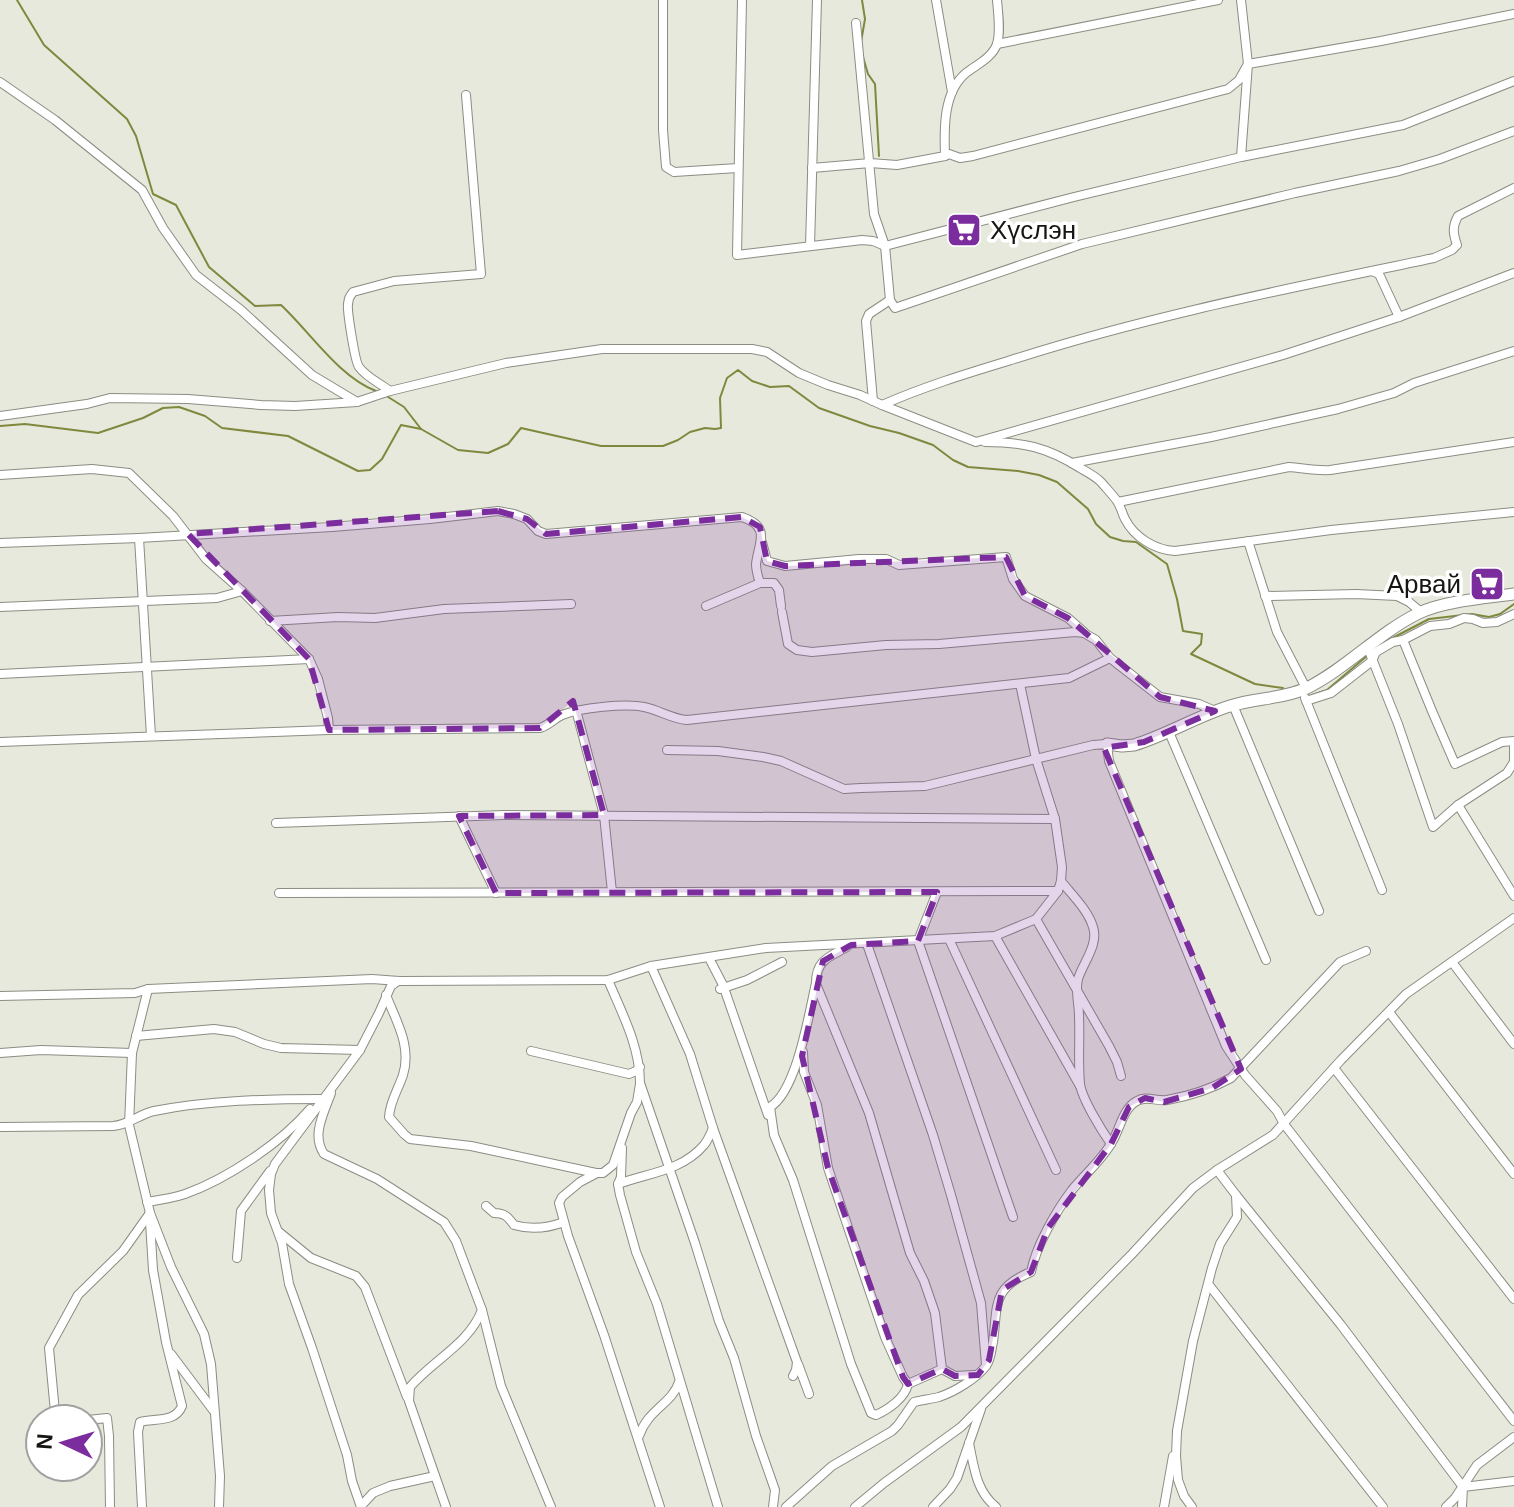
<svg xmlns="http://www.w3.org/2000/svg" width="1514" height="1507" viewBox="0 0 1514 1507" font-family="Helvetica,sans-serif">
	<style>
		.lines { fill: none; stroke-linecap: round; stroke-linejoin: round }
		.stream { stroke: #80883e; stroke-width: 2 }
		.minor-casing { stroke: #8b8d83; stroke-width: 10 }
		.tertiary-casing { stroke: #8b8d83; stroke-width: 13 }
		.minor { stroke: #fff; stroke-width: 8 }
		.tertiary { stroke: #fff; stroke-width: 11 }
		.marked { fill: #7b2c9d; fill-opacity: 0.2; stroke: #7b2c9d; stroke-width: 6; stroke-dasharray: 16 10; stroke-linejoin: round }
		.labels { text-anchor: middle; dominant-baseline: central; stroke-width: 7; stroke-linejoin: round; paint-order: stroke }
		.poi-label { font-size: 26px; fill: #151511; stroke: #fff; text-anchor: start }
	</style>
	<rect width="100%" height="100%" fill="#e7e9dd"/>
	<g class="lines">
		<g class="stream">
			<path d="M17 0 44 45 127 119 136 136 153 194 176 205 209 267 255 306 281 305C310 332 339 377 376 391"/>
			<polyline points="861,42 865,19 862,0"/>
			<polyline points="863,57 868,74 875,84 879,156"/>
			<polyline points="385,395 404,407 421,429"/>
			<polyline points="0,426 25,424 98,433 143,418 163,408 179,407 205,416 222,428 288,436 358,471 370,470 382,459 401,425 421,429 458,450 488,453 508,444 521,428 601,446 663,446 678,440 690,432 705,428 715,429 721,428 720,398 727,378 738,370 752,381 770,387 789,386 819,408 870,426 899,433 933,445 953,460 968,467 1018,471 1039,475 1057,482 1088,509 1096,524 1110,537 1123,541 1136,542 1167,564 1177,599 1183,631 1202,634 1201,644 1191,654 1255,684 1283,688"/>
			<polyline points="1379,645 1429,619 1472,614 1489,617 1500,614 1514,604"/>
			<polyline points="1312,695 1327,690 1368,655"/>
		</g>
		<g class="minor-casing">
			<g id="minor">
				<polyline points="663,0 663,130 666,167 674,172 738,168"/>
				<polyline points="742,0 737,255 862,240 873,241 885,246 1074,197 1241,157 1403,125 1514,81"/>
				<polyline points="936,0 952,92"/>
				<polyline points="856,23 874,214 885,246 890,300 895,308 1082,244 1295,193 1399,171 1440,159 1514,131"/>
				<polyline points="997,44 1218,0"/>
				<polyline points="0,82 55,120 142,190 163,228 196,275 241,310 312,375 357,402"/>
				<polyline points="945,156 949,154 960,158 973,156 1228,89 1239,80 1248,64 1381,41 1514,14"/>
				<polyline points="1241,157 1248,64 1241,0"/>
				<path d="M812 168 870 163 897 165 945 156C944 129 943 92 966 73 976 65 992 58 997 44 1001 31 998 13 997 0"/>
				<polyline points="810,246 817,0"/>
				<polyline points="1372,271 1379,274 1399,317"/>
				<path d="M390 391C381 384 366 377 359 367 355 362 347 311 348 304 349 297 349 298 353 292L394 281 481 274 466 95"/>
				<polyline points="873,401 866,321 869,314 890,300"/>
				<path d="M882 405C923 387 965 374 1008 361 1147 316 1291 288 1434 258L1452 250 1457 245C1453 233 1452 227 1458 216L1514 188"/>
				<polyline points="0,416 87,404 110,398 188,399 261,405 295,406 357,402 390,391 506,363 602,349 752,349 767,352 799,373 828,385 860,395 882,405 976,442 1283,355 1399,317 1514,273"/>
				<path d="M985 442C1023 442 1047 447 1080 468 1087 472 1095 476 1101 482 1106 488 1113 495 1117 501 1121 507 1122 513 1125 519 1134 537 1155 550 1175 551L1331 530 1514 512"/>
				<polyline points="1072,463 1211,437 1338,409 1394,393 1414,383 1514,351"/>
				<polyline points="0,475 92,469 129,473 173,516 206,559 242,591 309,659 318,679 328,718 329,730"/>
				<path d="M1118 502 1289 467C1303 468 1316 471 1330 470L1514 442"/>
				<polyline points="139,538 151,736"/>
				<polyline points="1248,541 1277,632 1306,688"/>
				<polyline points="762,542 767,561 785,566 859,559 886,559 899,565 1006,557 1013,579 1025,596 1068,618 1084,632"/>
				<path d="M0 543 139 538 332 527 430 519 498 511 514 514 527 519 538 531 546 534 742 517C771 527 759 541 756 564 756 571 758 577 760 583H774L779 590 781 606"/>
				<polyline points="1265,596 1356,594 1397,596 1409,602 1421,612"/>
				<polyline points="706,606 760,583"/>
				<polyline points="0,607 217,598 242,591"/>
				<polyline points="782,612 788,644 797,650 812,652 886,645 939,644 1075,632 1084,633 1096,640 1110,658 1160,697 1199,704 1215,711"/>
				<polyline points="270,621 338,617 375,618 444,609 571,604"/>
				<polyline points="1403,640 1432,711 1455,764 1502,742 1514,741"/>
				<polyline points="1367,646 1398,724 1433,827 1458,805 1507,773 1514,762 1514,745"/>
				<polyline points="0,674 309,659"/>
				<polyline points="1305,698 1382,890"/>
				<polyline points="1306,701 1331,693 1372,661 1376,652 1393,642 1403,640 1430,626 1449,624 1464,618 1473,619 1483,623 1497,622 1514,614"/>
				<polyline points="1233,705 1319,911"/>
				<polyline points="576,710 604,815 612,892"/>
				<polyline points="1169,732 1266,960"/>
				<path d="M0 742 329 730 540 728C549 725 554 719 562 715 580 708 625 703 644 707 659 710 672 719 687 720L1069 678 1110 658"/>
				<polyline points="667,750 718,751 763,757 781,761 844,789 861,788 925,786 1093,745 1107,744 1109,761 1226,1046 1245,1075 1277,1111 1284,1124 1514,1421"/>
				<polyline points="1458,805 1514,896"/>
				<polyline points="459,816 496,893"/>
				<polyline points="276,823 504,815 1055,819"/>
				<path d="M1061 881C1072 895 1088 910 1093 927 1099 944 1083 963 1078 979 1075 991 1079 1004 1079 1016 1080 1039 1078 1061 1080 1084 1082 1099 1102 1131 1111 1144"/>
				<polyline points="937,892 918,941 1013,1217"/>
				<polyline points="279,893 1058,891"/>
				<polyline points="1036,919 1109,1046 1117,1062 1121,1076"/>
				<polyline points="995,936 1080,1086"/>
				<polyline points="949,939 1056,1170"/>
				<polyline points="867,944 933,1135 951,1195 981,1303 986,1365"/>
				<path d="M847 947C829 957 816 960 816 983 809 1013 797 1091 770 1107L774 1135 793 1180 851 1364 871 1413 876 1415C889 1409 905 1398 908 1384L942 1369 955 1376 974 1375"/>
				<polyline points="709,958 723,985 768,1115"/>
				<polyline points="1452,962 1514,1044"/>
				<polyline points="651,966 690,1054 713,1128 797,1362 796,1370 793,1376"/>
				<path d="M608 980C622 1013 640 1047 640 1083L695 1243 719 1321 734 1358 756 1436 775 1490 773 1507"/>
				<polyline points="816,984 869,1113 910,1253 924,1281 935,1313 942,1369"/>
				<polyline points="148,989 132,1053 129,1125 150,1213 171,1267 204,1334 211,1364 220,1476 219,1507"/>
				<polyline points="720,989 747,980 782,962"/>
				<path d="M386 995C396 1021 412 1046 403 1075 398 1090 390 1101 389 1117L404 1134 410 1139 471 1146 596 1173"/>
				<polyline points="0,996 135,993 148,989 372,979 399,981 608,980 651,966 766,948 995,936 1036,919 1058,891 1061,881 1062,867 1055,819 1036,759 1020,684"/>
				<polyline points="1389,1012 1514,1174"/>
				<polyline points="136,1036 214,1029 235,1032 264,1044 281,1048 360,1050"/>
				<polyline points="531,1051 629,1074 636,1071 640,1067"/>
				<polyline points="803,1052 804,1072 817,1105 828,1168 885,1337 903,1377 908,1384"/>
				<polyline points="0,1053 41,1050 132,1053"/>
				<polyline points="1334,1068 1514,1299"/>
				<polyline points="640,1084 637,1102 631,1113 613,1165 603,1173 597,1173 580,1182 562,1197 559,1203 568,1236 604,1335 660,1507"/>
				<path d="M331 1093C324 1113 311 1135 324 1154L377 1179 444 1222 456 1241 482 1310C469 1344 433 1360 410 1387L409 1401 446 1507"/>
				<path d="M0 1127 113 1126C128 1125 140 1114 154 1111 209 1100 268 1099 323 1099"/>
				<polyline points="622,1148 621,1177 618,1184 620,1195 636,1252 657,1304 718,1507"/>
				<polyline points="1217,1170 1236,1195 1341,1325 1463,1487 1462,1507"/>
				<path d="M618 1184C648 1173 682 1171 704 1145 708 1140 711 1133 713 1128"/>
				<path d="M147 1202C160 1200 173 1198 185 1194 227 1179 281 1143 310 1109"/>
				<path d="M486 1206 494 1213C505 1213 508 1217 514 1225 531 1230 548 1228 564 1222"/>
				<polyline points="279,1232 311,1258 356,1276 365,1287 407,1397"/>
				<polyline points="237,1258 241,1211 270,1171"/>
				<polyline points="1209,1285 1383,1507"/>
				<polyline points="482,1310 501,1386 551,1507"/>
				<polyline points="171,1354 213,1410"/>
				<polyline points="798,1364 809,1394"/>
				<polyline points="63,1419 55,1412 49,1348 78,1295 123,1251 150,1213"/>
				<polyline points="88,1420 107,1418 109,1436 110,1507"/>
				<path d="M639 1436C648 1409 672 1404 679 1382"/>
				<path d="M969 1443C974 1467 976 1491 996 1507"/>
				<polyline points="1463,1487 1514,1481"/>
				<polyline points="361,1506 373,1493 390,1486 435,1476"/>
				<path d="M142 1507 138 1432 140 1422C155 1418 175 1423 182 1406L166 1342 153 1270 150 1222"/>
				<polyline points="361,1507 352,1481 347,1455 312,1348 289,1284 282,1243 271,1213 269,1190 271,1174 275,1164 360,1050 379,1013 391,986 398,981"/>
				<path d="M786 1507 832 1466 892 1431 898 1425 914 1402C922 1400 931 1399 939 1397 954 1392 976 1379 986 1366 991 1359 991 1351 993 1342 998 1306 991 1288 1031 1272 1036 1246 1056 1211 1072 1190 1085 1174 1102 1160 1112 1142 1120 1129 1123 1108 1137 1101 1147 1095 1157 1102 1167 1100 1190 1096 1211 1089 1231 1078L1340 962 1366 951"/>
				<polyline points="855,1507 884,1483 961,1427 1132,1254 1193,1188 1217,1170 1273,1135 1341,1060 1406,994 1514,918"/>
				<polyline points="933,1507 950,1489 957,1478 981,1409"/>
				<polyline points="1164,1507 1173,1456"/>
				<polyline points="1192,1507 1184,1496 1178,1480 1176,1456 1177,1431 1193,1341 1212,1268 1220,1244 1237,1217 1236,1195"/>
				<polyline points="1446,1507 1455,1498 1477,1465 1514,1437"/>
			</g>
		</g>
		<g class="tertiary-casing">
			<path id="tertiary" d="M1107 744 1122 746 1134 745C1167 735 1197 716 1230 706 1255 698 1283 699 1307 688 1347 668 1378 633 1419 613 1443 601 1486 598 1514 594"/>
		</g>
		<use href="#minor" class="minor"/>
		<use href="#tertiary" class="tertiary"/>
	</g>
	<path class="marked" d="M498 511 527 519 546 534 742 517 760 527 767 561 785 566 1006 557 1025 596 1068 618 1160 697 1215 711 1144 742 1104 748 1241 1069 1212 1088 1164 1102 1145 1098 1129 1107 1111 1144 1048 1228 1031 1272 1002 1290 989 1360 978 1375 955 1376 942 1369 908 1384 903 1377 828 1168 802 1056 823 961 851 945 918 941 937 892 496 893 459 816 604 815 573 701 540 728 329 730 309 659 188 534Z"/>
	<defs>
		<g id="supermarket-square" transform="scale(1.8)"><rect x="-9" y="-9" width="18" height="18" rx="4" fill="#7b2c9d" stroke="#fff"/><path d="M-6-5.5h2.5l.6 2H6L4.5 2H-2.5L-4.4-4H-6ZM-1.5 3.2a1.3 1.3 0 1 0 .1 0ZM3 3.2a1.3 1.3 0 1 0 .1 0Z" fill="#fff"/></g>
	</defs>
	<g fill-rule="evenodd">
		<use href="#supermarket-square" x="964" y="230"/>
		<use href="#supermarket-square" x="1487" y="584"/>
	</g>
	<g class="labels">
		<g class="poi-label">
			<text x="990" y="230">Хүслэн</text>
			<text x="1461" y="584" text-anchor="end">Арвай</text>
		</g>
	</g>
	<g transform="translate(64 1443) rotate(274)"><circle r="38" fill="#ffffff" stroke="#a1a1a0" stroke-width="2"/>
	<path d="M0-6L14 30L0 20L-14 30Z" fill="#7b2c9d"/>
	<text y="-12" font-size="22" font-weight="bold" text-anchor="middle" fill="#151511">N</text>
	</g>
</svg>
